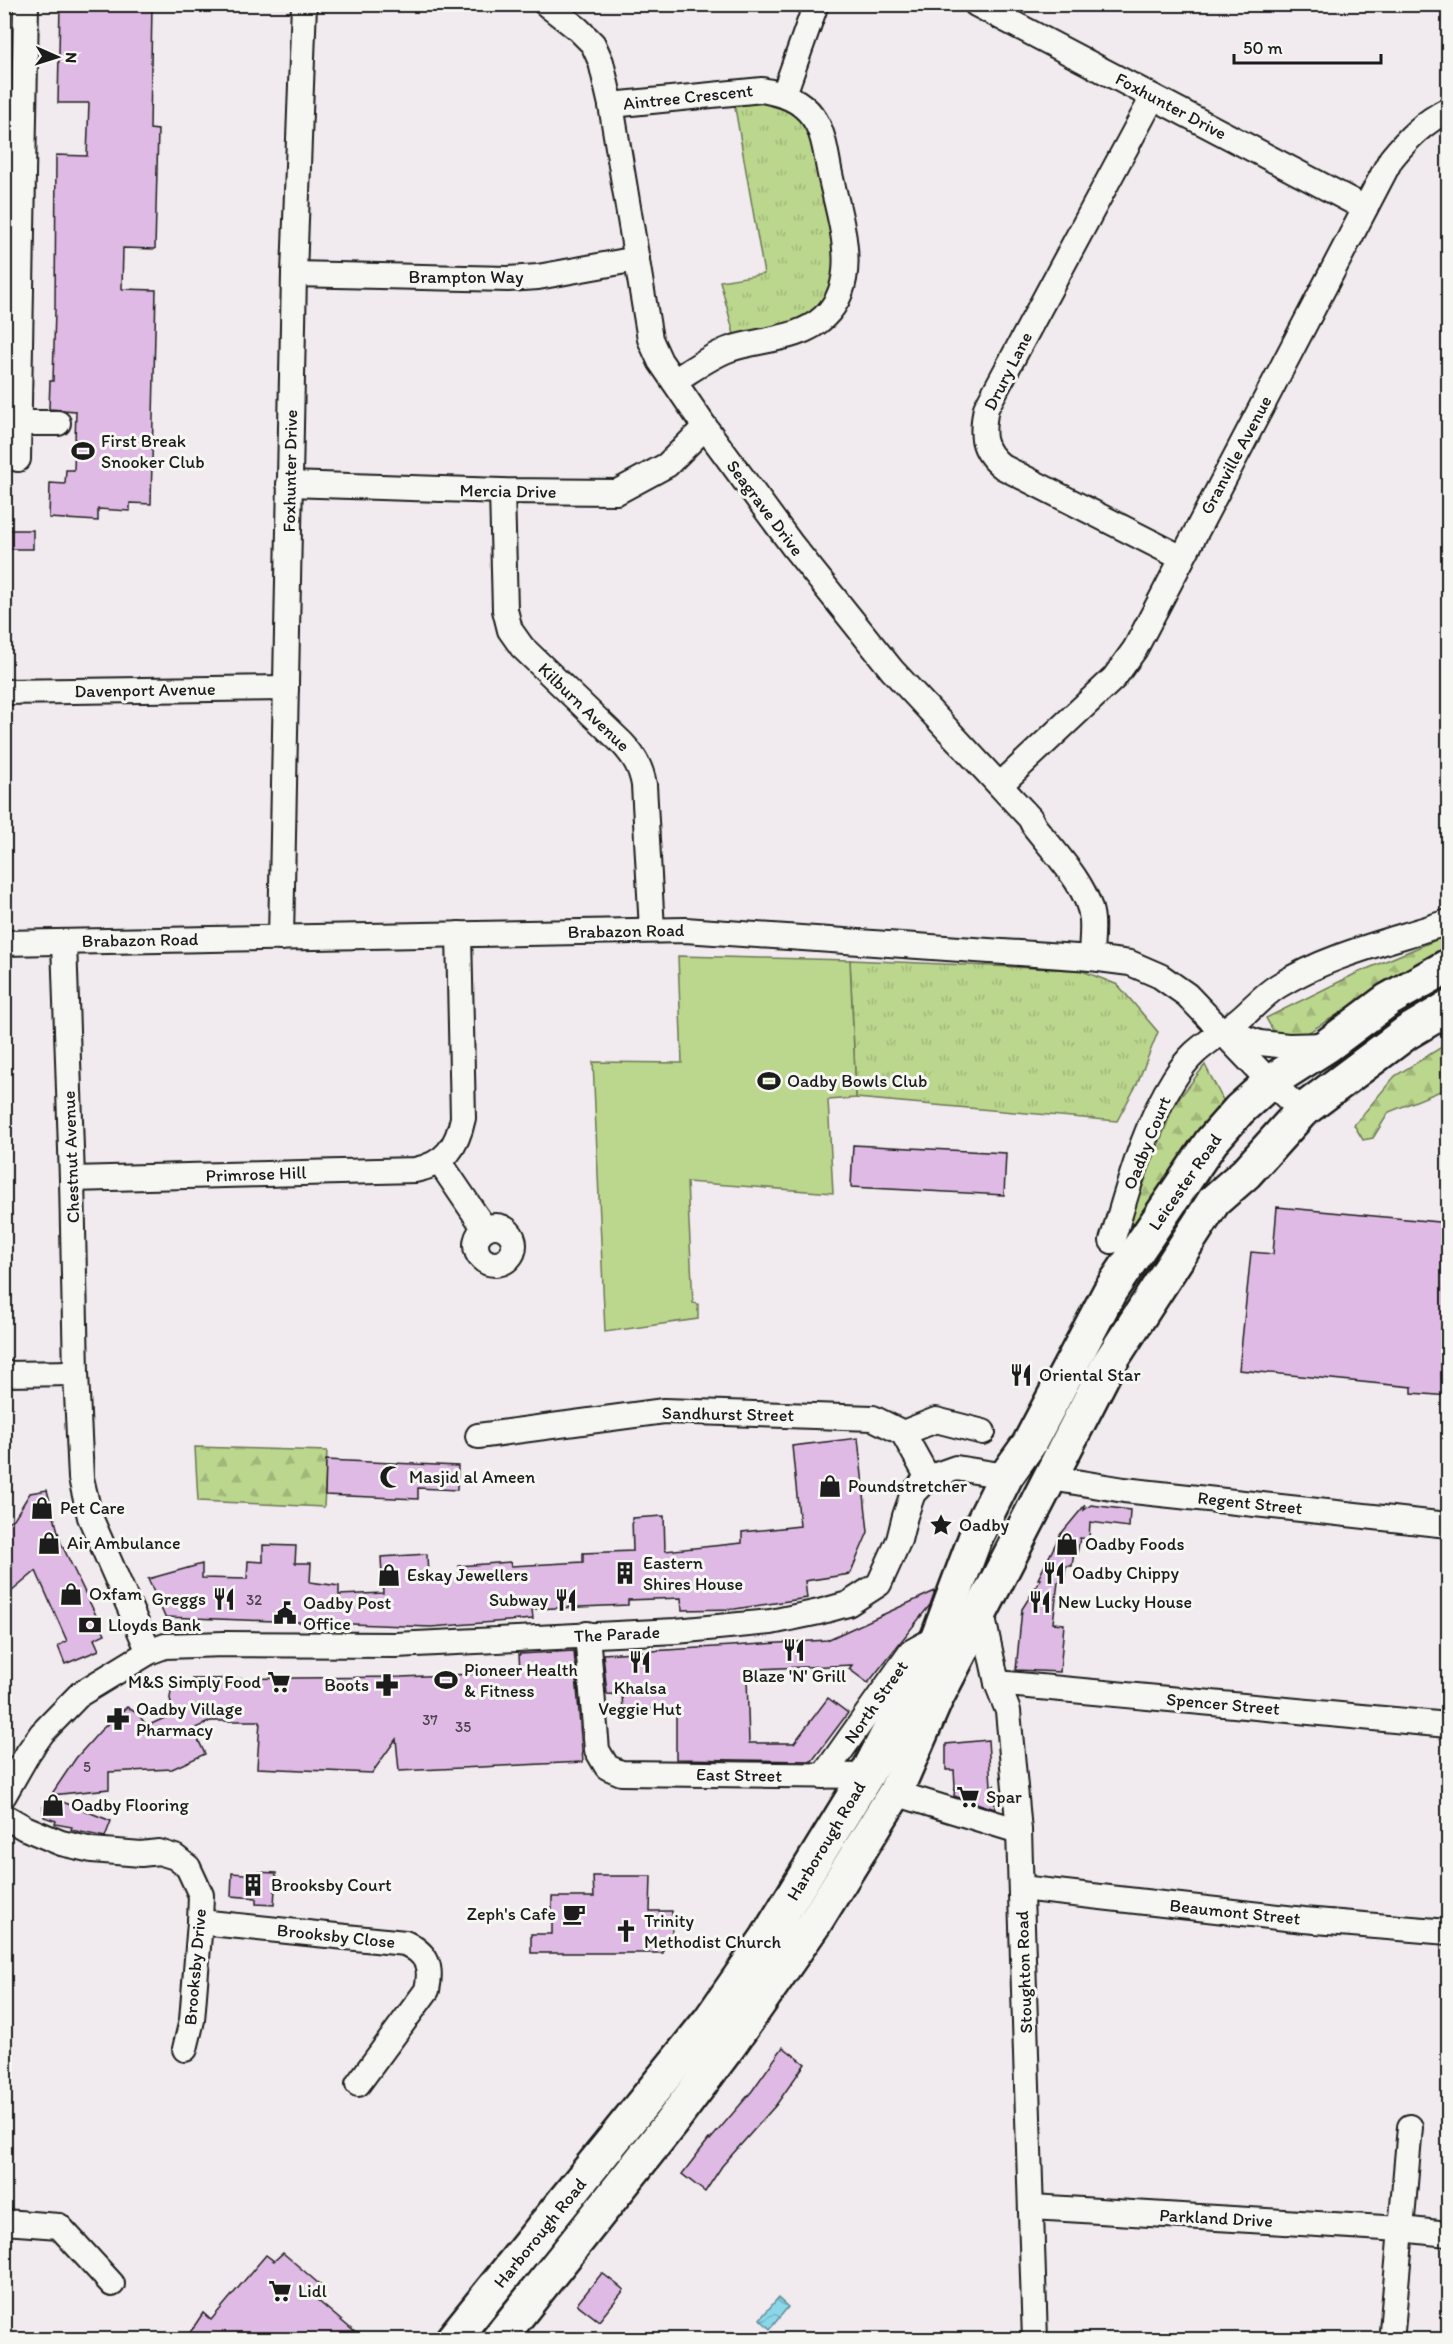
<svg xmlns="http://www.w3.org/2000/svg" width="1453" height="2344" viewBox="0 0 1453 2344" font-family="Itim,sans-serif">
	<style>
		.grass { fill: url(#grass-tufts); stroke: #6c7954; stroke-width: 1.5 }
		.forest { fill: url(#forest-firs); stroke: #6c7954; stroke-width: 1.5 }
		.garden { fill: #bbd68d; stroke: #6c7954; stroke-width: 1.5 }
		.water { fill: url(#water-waves); stroke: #5e8c97; stroke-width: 1.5 }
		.building { fill: #debae4; stroke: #1c1c1c; stroke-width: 1.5 }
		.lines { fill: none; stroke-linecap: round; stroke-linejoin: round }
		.minor-casing { stroke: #1c1c1c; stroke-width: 28 }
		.trunk-casing { stroke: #1c1c1c; stroke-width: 38 }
		.minor { stroke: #f6f6f2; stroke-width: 24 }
		.trunk { stroke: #f6f6f2; stroke-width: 33 }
		.labels { text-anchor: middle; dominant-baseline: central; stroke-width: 6; stroke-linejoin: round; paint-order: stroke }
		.number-label { font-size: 15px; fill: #4c444e }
		.street-label { font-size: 18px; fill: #1c1c1c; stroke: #f6f6f2 }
		.poi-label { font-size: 18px; fill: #1c1c1c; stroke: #f6f6f2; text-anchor: start }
	</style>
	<defs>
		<pattern id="grass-tufts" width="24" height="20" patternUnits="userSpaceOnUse" patternTransform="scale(1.5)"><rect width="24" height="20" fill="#bbd68d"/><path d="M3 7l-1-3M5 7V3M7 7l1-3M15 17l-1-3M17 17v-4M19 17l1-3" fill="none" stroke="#a0b779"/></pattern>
		<pattern id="forest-firs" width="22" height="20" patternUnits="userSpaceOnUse" patternTransform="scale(1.5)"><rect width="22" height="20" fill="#bbd68d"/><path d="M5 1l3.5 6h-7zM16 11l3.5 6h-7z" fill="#a0b779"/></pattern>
		<pattern id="water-waves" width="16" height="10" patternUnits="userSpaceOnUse" patternTransform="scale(1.5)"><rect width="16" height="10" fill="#8ad7e9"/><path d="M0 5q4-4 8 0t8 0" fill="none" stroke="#76b8c7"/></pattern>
	</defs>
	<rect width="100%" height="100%" fill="#f1eaef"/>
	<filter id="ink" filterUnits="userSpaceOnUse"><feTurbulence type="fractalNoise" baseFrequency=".0167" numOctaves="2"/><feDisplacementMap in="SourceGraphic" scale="12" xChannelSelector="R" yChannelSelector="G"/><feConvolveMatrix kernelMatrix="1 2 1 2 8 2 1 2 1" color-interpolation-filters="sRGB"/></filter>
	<g filter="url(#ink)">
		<g class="grass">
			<polygon points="760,99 786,106 808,126 837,261 825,303 803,322 735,338 720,281 764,274 734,102"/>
			<polygon points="850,960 1080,970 1118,985 1158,1032 1137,1084 1117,1121 856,1098"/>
		</g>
		<g class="forest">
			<polygon points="1448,935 1448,946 1306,1034 1275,1034 1266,1018 1357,973"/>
			<polygon points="1448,1043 1448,1088 1389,1112 1373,1138 1363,1140 1354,1125 1395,1076"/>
			<polygon points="1205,1065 1224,1102 1136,1227 1128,1225 1174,1105"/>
			<polygon points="195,1447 327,1451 324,1507 198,1501"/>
		</g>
		<polygon class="garden" points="678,956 850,960 856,1098 828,1100 833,1193 687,1182 693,1303 698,1304 698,1319 605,1332 593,1062 682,1063"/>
		<polygon class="water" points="778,2298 788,2307 770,2329 760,2319"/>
		<g class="building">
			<polygon points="60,4 152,4 150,129 158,130 155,249 123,248 122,289 156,290 151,504 130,503 130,511 98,509 98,521 49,518 50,483 65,484 66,470 74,470 76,411 49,409 50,381 53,381 55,310 56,155 87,156 89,103 58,103"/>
			<rect x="4" y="530" width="29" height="19"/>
			<polygon points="853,1145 1006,1153 1004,1195 851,1187"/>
			<polygon points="1277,1207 1449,1223 1449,1396 1412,1393 1412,1387 1239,1370 1251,1252 1273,1254"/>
			<polygon points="858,1438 868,1532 850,1574 805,1581 807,1598 735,1609 682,1610 681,1598 628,1600 628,1605 532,1609 533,1619 431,1627 165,1617 148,1579 202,1564 202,1578 247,1579 248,1561 263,1562 263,1545 296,1546 295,1563 311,1563 310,1582 339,1586 339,1595 383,1593 381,1557 427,1554 428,1579 460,1577 459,1566 510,1562 511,1566 583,1562 583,1553 633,1551 632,1518 664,1516 665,1551 742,1543 742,1532 800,1526 792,1446"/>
			<polygon points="326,1460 458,1466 457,1490 418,1488 418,1499 325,1495"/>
			<polygon points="47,1490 61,1543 105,1634 94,1639 99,1650 65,1664 58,1646 67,1641 36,1571 4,1598 4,1523 14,1519 30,1493"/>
			<polygon points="1085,1505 1084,1510 1091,1505 1130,1510 1129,1527 1090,1522 1089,1539 1080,1538 1077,1553 1074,1553 1072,1566 1066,1566 1064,1582 1058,1582 1053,1623 1064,1624 1060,1672 1016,1670 1022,1609 1041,1579 1038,1579 1060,1535"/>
			<polygon points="935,1591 930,1605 868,1683 849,1669 852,1665 757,1669 757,1676 747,1677 749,1743 794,1743 828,1698 848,1713 812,1761 676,1759 676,1708 623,1710 622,1695 607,1694 603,1654 827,1640"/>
			<polygon points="574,1651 583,1762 399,1771 396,1739 372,1773 257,1768 260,1721 211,1721 193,1729 205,1754 172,1769 109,1772 109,1789 51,1795 76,1758 101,1730 127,1707 138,1714 147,1726 173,1714 170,1698 172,1685 197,1690 192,1679 401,1677 520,1672 519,1654"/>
			<polygon points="988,1740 991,1786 994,1785 995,1809 954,1796 955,1786 954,1770 946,1770 946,1744"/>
			<polygon points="50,1797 111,1821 105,1837 71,1830 72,1827 55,1824 56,1821 44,1817 43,1807"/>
			<polygon points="256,1872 276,1873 274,1905 256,1904 256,1898 231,1896 232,1873 256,1875"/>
			<polygon points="593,1876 651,1876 650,1911 672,1911 672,1942 663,1942 663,1953 531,1953 531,1934 552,1934 552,1897 594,1897"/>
			<polygon points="783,2047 805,2064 776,2105 722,2166 705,2192 682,2174 709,2139 710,2140 752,2091"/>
			<polygon points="283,2253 325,2289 316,2299 364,2340 185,2340 203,2313 211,2320 266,2255 274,2261"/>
			<polygon points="602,2273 624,2290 599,2321 577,2304"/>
		</g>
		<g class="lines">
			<g class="minor-casing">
				<g id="minor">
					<path d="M546 4 578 29 593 44 601 62 611 105 650 339 660 361 705 427 792 545 892 670 1030 818 1034 826C1054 852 1090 888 1092 920 1093 932 1091 946 1091 958"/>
					<polyline points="976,4 1365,208"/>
					<polyline points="784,94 816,4"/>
					<path d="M1153 97 986 408C981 434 981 450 1003 467L1182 558"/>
					<path d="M611 105 762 90C783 94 800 99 813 117 824 132 826 155 830 174 839 218 863 280 824 317 800 340 760 339 730 349 710 356 692 370 674 381"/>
					<polyline points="294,274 508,279 538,277 637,259"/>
					<polyline points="19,423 58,423"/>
					<polyline points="18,459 26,4"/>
					<polyline points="289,484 502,491 617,492 667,465 705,427"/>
					<path d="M502 491 505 610 510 630 522 647 622 743C634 756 641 767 644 785L652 930"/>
					<polyline points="4,692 286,688"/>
					<path d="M1000 785 1114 678 1135 649 1391 159C1408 138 1424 122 1448 110"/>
					<polyline points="281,938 294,274 304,4"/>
					<polyline points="64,942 72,1179 76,1373 81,1478 90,1517 149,1652"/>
					<polyline points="4,943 685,930 1091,958 1130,963 1160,976 1187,995 1270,1082 1302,1111"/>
					<polyline points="1225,1031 1260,1043 1288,1046 1328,1045"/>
					<polyline points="439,1161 485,1229"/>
					<path d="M72 1179 415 1170C446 1164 457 1146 463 1118L459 934"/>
					<circle cx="495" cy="1245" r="19"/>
					<path d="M1112 1241C1129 1186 1143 1128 1174 1079 1194 1047 1209 1043 1237 1021 1251 1010 1262 996 1278 986 1330 954 1391 941 1448 922"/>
					<polyline points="4,1374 76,1373"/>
					<polyline points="903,1433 936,1420 983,1432"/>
					<polyline points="478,1436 664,1411 873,1418 903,1433 928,1478"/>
					<polyline points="1051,1478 1124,1490 1448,1525"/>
					<polyline points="981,1609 997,1683 1008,1711 1019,1831 1035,2340"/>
					<polyline points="587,1634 597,1750 607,1767 621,1773 866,1776"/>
					<polyline points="997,1683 1448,1725"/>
					<polyline points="823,1776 911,1652 938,1637"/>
					<polyline points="895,1793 1019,1831"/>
					<polyline points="4,1795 28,1753 42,1733 80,1694 149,1652 165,1646 224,1644 396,1645 537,1638 676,1631 771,1622 819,1612 848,1604 879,1584 899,1540 905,1516 913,1493 928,1478 956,1468 1006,1476"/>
					<polyline points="4,1816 25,1828 61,1843 92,1850 141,1854 159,1852 175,1857 188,1867 201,1895 200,1922 192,2020 185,2049"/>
					<polyline points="1021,1888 1304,1920 1448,1932"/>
					<path d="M200 1922 405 1943C428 1954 432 1967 427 1990L358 2084"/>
					<polyline points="1032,2207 1401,2229 1448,2234"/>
					<polyline points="4,2222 59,2226 112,2284"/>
					<polyline points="1392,2331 1410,2127"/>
				</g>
			</g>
			<g class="trunk-casing">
				<g id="trunk">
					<polyline points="452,2340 710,2020 767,1938 866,1776 938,1637 976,1536 1006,1476 1029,1444 1110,1291 1211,1142 1239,1110 1270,1082 1328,1045 1388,1000 1448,966"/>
					<polyline points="498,2340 670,2124 731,2043 814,1924 895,1793 936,1699 1108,1365 1214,1201 1246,1173 1302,1111 1406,1033 1448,1008"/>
				</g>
			</g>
			<use href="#minor" class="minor"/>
			<use href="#trunk" class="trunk"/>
		</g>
	</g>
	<defs>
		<g id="stadium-bare" transform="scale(1.8)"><path d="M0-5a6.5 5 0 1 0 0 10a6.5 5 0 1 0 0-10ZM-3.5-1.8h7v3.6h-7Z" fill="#1c1c1c" stroke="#f6f6f2" stroke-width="2.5" paint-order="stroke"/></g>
		<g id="restaurant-bare" transform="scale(1.8)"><path d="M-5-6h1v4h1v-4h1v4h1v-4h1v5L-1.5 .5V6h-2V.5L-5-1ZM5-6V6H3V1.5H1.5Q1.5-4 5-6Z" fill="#1c1c1c" stroke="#f6f6f2" stroke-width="2.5" paint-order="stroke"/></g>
		<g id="mosque-bare" transform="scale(1.8)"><path d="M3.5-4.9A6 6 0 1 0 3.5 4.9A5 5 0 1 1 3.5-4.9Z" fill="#1c1c1c" stroke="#f6f6f2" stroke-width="2.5" paint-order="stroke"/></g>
		<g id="shop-bare" transform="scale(1.8)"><path d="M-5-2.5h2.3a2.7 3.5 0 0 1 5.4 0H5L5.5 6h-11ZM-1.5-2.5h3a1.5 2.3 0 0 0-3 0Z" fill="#1c1c1c" stroke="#f6f6f2" stroke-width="2.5" paint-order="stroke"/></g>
		<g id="sight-bare" transform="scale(1.8)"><path d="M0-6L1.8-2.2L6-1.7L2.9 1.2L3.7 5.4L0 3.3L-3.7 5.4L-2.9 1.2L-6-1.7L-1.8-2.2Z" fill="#1c1c1c" stroke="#f6f6f2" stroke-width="2.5" paint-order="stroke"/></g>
		<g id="building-bare" transform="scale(1.8)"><path d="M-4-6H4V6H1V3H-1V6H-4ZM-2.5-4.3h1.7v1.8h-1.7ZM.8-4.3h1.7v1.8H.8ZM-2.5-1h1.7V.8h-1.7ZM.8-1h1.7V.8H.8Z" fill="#1c1c1c" stroke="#f6f6f2" stroke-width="2.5" paint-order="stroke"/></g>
		<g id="civic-bare" transform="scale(1.8)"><path d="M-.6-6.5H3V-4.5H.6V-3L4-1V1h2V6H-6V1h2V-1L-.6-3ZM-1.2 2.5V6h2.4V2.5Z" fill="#1c1c1c" stroke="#f6f6f2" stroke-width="2.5" paint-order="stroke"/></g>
		<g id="bank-bare" transform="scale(1.8)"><path d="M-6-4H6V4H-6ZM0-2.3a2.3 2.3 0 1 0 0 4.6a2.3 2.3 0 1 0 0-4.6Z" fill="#1c1c1c" stroke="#f6f6f2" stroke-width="2.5" paint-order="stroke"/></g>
		<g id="supermarket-bare" transform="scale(1.8)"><path d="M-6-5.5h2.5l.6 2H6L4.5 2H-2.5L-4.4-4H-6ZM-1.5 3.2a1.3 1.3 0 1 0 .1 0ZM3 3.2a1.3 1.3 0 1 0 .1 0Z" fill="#1c1c1c" stroke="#f6f6f2" stroke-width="2.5" paint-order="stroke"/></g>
		<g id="pharmacy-bare" transform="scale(1.8)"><path d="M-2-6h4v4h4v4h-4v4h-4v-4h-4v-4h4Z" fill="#1c1c1c" stroke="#f6f6f2" stroke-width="2.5" paint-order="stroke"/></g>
		<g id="cafe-bare" transform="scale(1.8)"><path d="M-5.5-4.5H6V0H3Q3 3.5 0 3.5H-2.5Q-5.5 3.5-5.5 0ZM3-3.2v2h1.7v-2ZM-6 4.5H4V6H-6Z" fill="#1c1c1c" stroke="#f6f6f2" stroke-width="2.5" paint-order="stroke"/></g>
		<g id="church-bare" transform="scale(1.8)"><path d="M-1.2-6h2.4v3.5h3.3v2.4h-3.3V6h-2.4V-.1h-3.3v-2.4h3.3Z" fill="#1c1c1c" stroke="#f6f6f2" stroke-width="2.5" paint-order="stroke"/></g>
	</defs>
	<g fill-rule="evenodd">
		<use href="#stadium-bare" x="83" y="451"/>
		<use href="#stadium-bare" x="769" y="1081"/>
		<use href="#restaurant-bare" x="1021" y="1375"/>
		<use href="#mosque-bare" x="391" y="1477"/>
		<use href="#shop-bare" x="830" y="1486"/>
		<use href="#shop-bare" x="42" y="1508"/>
		<use href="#sight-bare" x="941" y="1525"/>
		<use href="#shop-bare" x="49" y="1543"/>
		<use href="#shop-bare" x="1067" y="1544"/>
		<use href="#building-bare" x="625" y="1573"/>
		<use href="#restaurant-bare" x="1054" y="1573"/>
		<use href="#shop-bare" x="389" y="1575"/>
		<use href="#shop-bare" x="71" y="1594"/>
		<use href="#restaurant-bare" x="224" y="1599"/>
		<use href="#restaurant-bare" x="566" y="1600"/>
		<use href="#restaurant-bare" x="1040" y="1602"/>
		<use href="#civic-bare" x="285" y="1613"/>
		<use href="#bank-bare" x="90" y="1625"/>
		<use href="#restaurant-bare" x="794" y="1650"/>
		<use href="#restaurant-bare" x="640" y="1662"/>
		<use href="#stadium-bare" x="446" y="1680"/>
		<use href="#supermarket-bare" x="279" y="1682"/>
		<use href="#pharmacy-bare" x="387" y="1685"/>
		<use href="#pharmacy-bare" x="118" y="1719"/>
		<use href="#supermarket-bare" x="968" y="1797"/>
		<use href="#shop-bare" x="53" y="1805"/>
		<use href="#building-bare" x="253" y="1885"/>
		<use href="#cafe-bare" x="574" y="1914"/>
		<use href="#church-bare" x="626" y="1931"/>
		<use href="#supermarket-bare" x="280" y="2291"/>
	</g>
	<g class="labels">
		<g class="number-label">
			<text x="254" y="1600">32</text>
			<text x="430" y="1720">37</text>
			<text x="463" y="1727">35</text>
			<text x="87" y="1767">5</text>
		</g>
		<g class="street-label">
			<text transform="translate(688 97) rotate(-6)">Aintree Crescent</text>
			<text transform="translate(1171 106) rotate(28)">Foxhunter Drive</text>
			<text x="466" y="277">Brampton Way</text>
			<text transform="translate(1008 371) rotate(-63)">Drury Lane</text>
			<text transform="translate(1236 455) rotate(-62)">Granville Avenue</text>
			<text transform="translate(290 471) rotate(-89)">Foxhunter Drive</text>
			<text transform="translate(508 491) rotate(1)">Mercia Drive</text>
			<text transform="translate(765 508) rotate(53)">Seagrave Drive</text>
			<text transform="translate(145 690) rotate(-1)">Davenport Avenue</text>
			<text transform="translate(584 707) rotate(44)">Kilburn Avenue</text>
			<text transform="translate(626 931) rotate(-1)">Brabazon Road</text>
			<text transform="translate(140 940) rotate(-1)">Brabazon Road</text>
			<text transform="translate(1147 1143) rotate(-68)">Oadby Court</text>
			<text transform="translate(71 1157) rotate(-92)">Chestnut Avenue</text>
			<text transform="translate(256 1174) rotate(-2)">Primrose Hill</text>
			<text transform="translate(1185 1182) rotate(-55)">Leicester Road</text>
			<text transform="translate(728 1414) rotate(1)">Sandhurst Street</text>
			<text transform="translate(1250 1503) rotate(6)">Regent Street</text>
			<text transform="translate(617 1634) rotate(-3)">The Parade</text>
			<text transform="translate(876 1702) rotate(-55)">North Street</text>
			<text transform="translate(1223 1704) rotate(5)">Spencer Street</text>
			<text transform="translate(739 1775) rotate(1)">East Street</text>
			<text transform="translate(826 1841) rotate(-59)">Harborough Road</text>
			<text transform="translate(1235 1912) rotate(6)">Beaumont Street</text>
			<text transform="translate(336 1936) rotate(6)">Brooksby Close</text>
			<text transform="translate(195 1967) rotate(-85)">Brooksby Drive</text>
			<text transform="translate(1024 1972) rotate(-92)">Stoughton Road</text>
			<text transform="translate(1216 2218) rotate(3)">Parkland Drive</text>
			<text transform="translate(540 2233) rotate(-51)">Harborough Road</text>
		</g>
		<g class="poi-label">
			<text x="101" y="441">First Break<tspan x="101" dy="21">Snooker Club</tspan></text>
			<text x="787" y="1081">Oadby Bowls Club</text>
			<text x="1039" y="1375">Oriental Star</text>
			<text x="409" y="1477">Masjid al Ameen</text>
			<text x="848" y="1486">Poundstretcher</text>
			<text x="60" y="1508">Pet Care</text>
			<text x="959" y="1525">Oadby</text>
			<text x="67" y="1543">Air Ambulance</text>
			<text x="1085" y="1544">Oadby Foods</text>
			<text x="643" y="1563">Eastern<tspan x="643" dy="21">Shires House</tspan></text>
			<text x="1072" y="1573">Oadby Chippy</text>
			<text x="407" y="1575">Eskay Jewellers</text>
			<text x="89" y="1594">Oxfam</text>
			<text x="206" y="1599" text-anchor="end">Greggs</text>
			<text x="548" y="1600" text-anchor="end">Subway</text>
			<text x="1058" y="1602">New Lucky House</text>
			<text x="303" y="1603">Oadby Post<tspan x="303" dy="21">Office</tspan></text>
			<text x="108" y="1625">Lloyds Bank</text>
			<text x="464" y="1670">Pioneer Health<tspan x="464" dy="21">&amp; Fitness</tspan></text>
			<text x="794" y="1676" text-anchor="middle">Blaze 'N' Grill</text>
			<text x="261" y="1682" text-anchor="end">M&amp;S Simply Food</text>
			<text x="369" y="1685" text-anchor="end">Boots</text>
			<text x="640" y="1688" text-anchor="middle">Khalsa<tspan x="640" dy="21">Veggie Hut</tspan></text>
			<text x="136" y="1709">Oadby Village<tspan x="136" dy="21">Pharmacy</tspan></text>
			<text x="986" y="1797">Spar</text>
			<text x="71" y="1805">Oadby Flooring</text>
			<text x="271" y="1885">Brooksby Court</text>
			<text x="556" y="1914" text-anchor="end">Zeph's Cafe</text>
			<text x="644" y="1921">Trinity<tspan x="644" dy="21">Methodist Church</tspan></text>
			<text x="298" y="2291">Lidl</text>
		</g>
	</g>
	<rect width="1453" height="2344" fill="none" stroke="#f6f6f2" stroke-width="24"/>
	<rect x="12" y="12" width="1429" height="2320" fill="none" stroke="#1c1c1c" stroke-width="2" filter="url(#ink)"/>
	<g transform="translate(57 57) rotate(93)" stroke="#f6f6f2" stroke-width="4.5" paint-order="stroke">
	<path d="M0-4.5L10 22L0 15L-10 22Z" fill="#1c1c1c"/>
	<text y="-9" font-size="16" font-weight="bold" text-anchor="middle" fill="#1c1c1c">N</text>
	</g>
	<path d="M1234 54v9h147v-9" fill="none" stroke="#1c1c1c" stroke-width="3"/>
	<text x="1243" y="54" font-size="18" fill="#1c1c1c" stroke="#f6f6f2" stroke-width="4.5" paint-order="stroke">50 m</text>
</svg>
